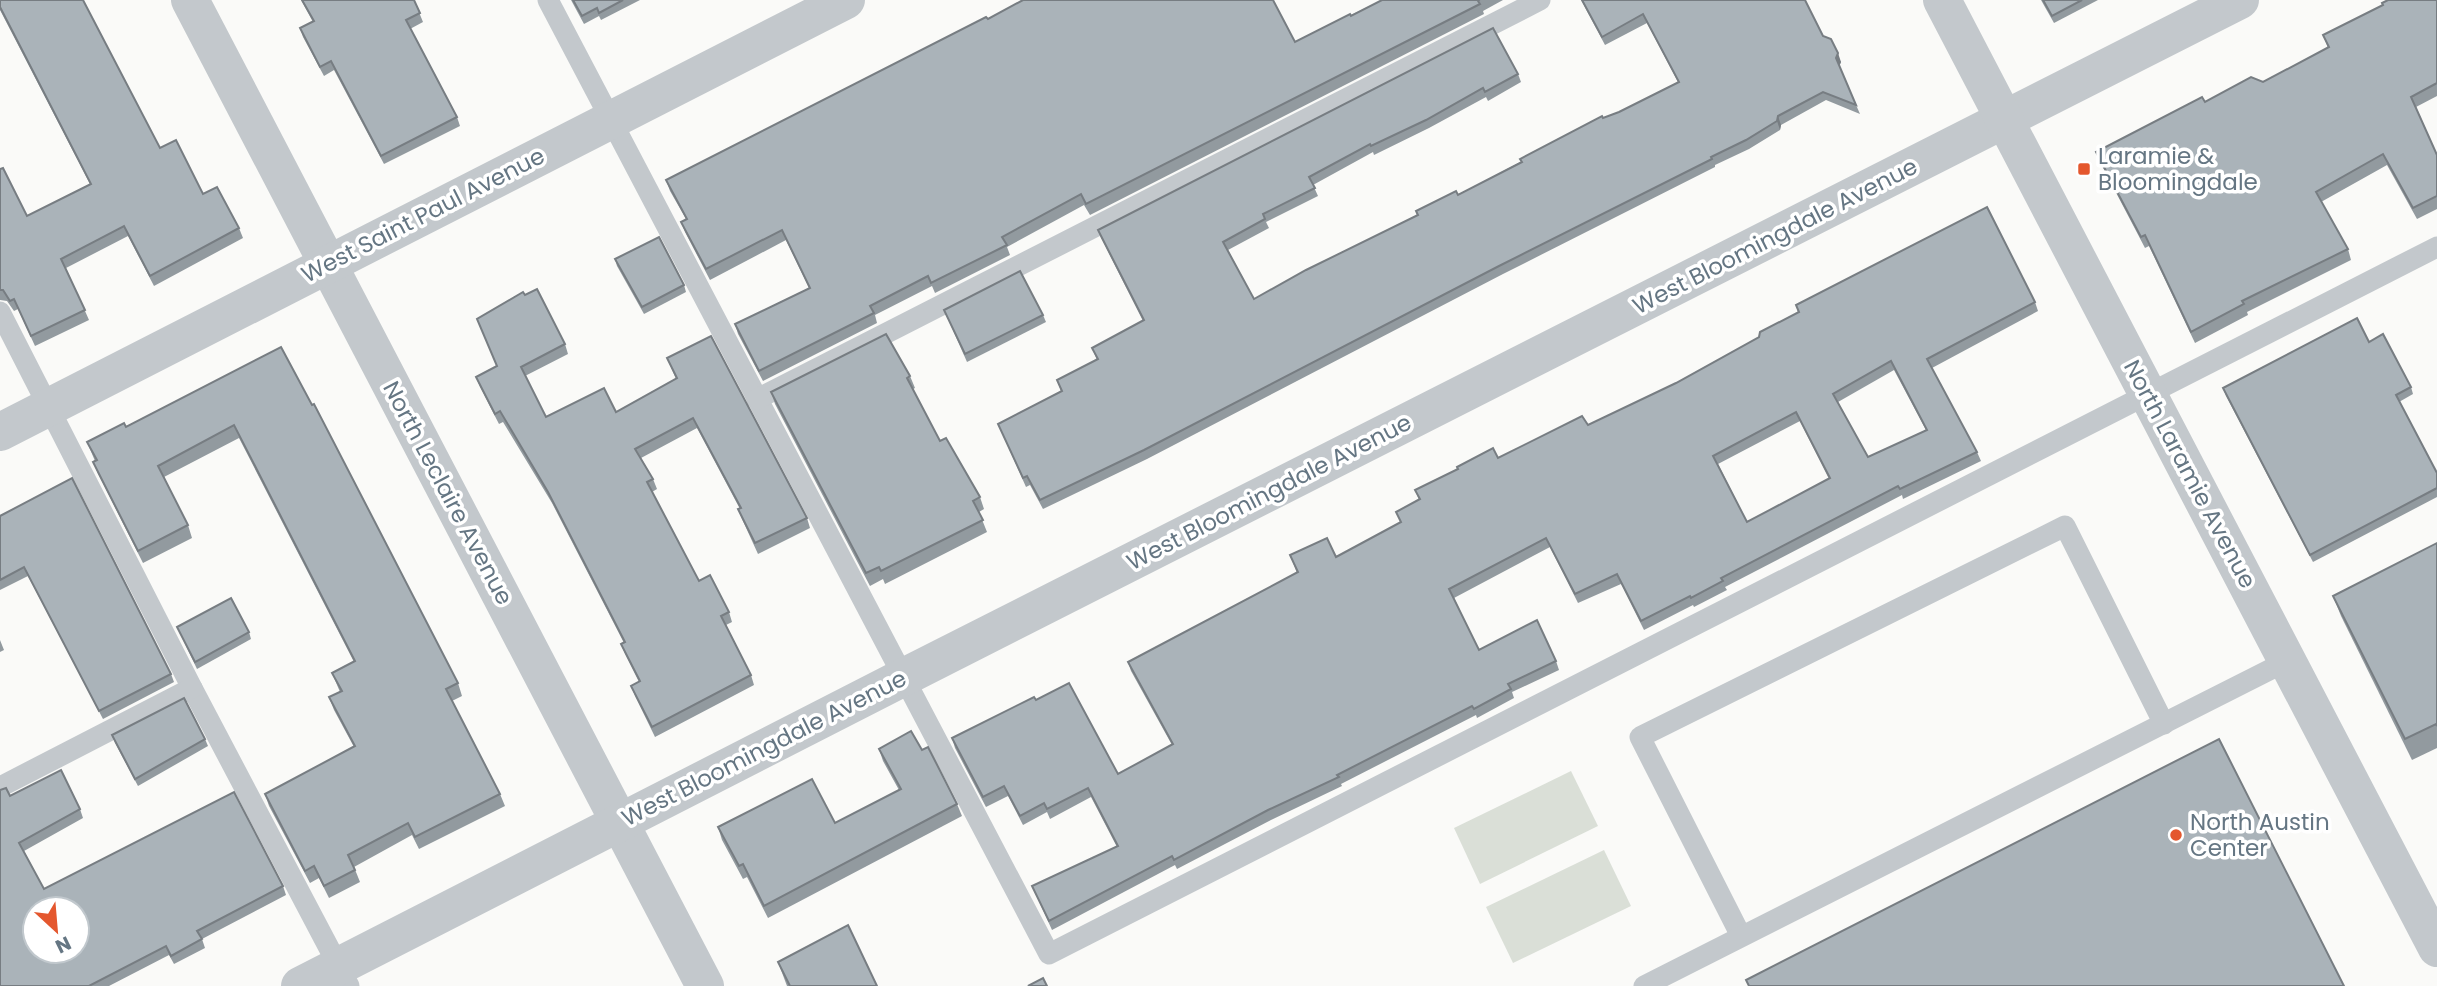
<svg xmlns="http://www.w3.org/2000/svg" width="2437" height="986" viewBox="0 0 2437 986" font-family="Poppins,sans-serif">
	<style>
		.green { fill: #dadfd7 }
		.lines { fill: none; stroke-linecap: round; stroke-linejoin: round }
		.service { stroke: #c3c8cc; stroke-width: 21 }
		.minor { stroke: #c3c8cc; stroke-width: 38 }
		.tertiary { stroke: #c3c8cc; stroke-width: 38 }
		.wall { fill: #929a9f; fill-rule: evenodd }
		.shaded-wall { fill: #777d82 }
		.building { fill: #aab3b9; stroke: #777d82; stroke-width: 2; fill-rule: evenodd }
		.poi-dot { fill: #e4572e; stroke: #fff; stroke-width: 2.5 }
		.labels { text-anchor: middle; dominant-baseline: central; stroke-width: 7; stroke-linejoin: round; paint-order: stroke }
		.poi-label { font-size: 23px; fill: #657683; stroke: #fff; text-anchor: start }
		.street-label { font-size: 23px; fill: #657683; stroke: #fff }
	</style>
	<rect width="100%" height="100%" fill="#fafaf8"/>
	<g class="green">
		<polygon points="1571,771 1598,826 1480,884 1454,828"/>
		<polygon points="1604,850 1631,906 1513,963 1486,907"/>
	</g>
	<g class="lines">
		<g class="service">
			<polyline points="548,0 1049,954 2437,247"/>
			<polyline points="0,312 192,688 349,986"/>
			<polyline points="757,399 1540,0"/>
			<polyline points="0,787 192,688"/>
			<polyline points="1741,936 1640,737 2065,526 2164,724"/>
			<polyline points="1644,986 2287,661"/>
		</g>
		<g class="minor">
			<polyline points="190,0 705,986"/>
			<polyline points="0,432 846,0"/>
			<polyline points="300,986 904,677 2240,0"/>
		</g>
		<polyline class="tertiary" points="1942,0 2437,948"/>
	</g>
	<g class="wall">
		<polygon points="0,0 160,148 203,194 239,228 243,238 154,286 128,236 66,268 89,320 35,346 18,309 14,311 7,301 0,300 0,169 27,216 90,184 0,10"/>
		<polygon points="301,0 414,0 423,22 410,29 457,117 460,126 384,164 334,70 324,76 303,37 300,28 313,22"/>
		<polygon points="571,0 640,0 601,20 599,16 584,24"/>
		<polygon points="1382,0 1503,0 1483,11 1484,14 1090,215 1084,205 1007,247 1010,255 935,293 932,286 875,315 877,323 763,381 738,334 735,324 809,288 786,240 710,280 685,232 681,222 686,219 670,191 666,180 988,19 1295,42"/>
		<polygon points="1581,0 1805,0 1823,36 1841,62 1839,66 1860,114 1826,100 1781,125 1780,130 1749,149 1715,165 1715,167 1503,274 1147,459 1043,509 1030,485 1026,487 998,424 1061,391 1057,380 1097,360 1092,348 1143,321 1101,238 1098,230 1518,74 1521,82 1488,101 1486,97 1429,128 1374,155 1373,152 1313,185 1318,196 1266,222 1269,228 1228,250 1254,299 1417,215 1416,211 1458,195 1603,118 1619,112 1678,82 1647,23 1605,45"/>
		<polygon points="2041,0 2098,0 2054,23"/>
		<polygon points="2437,0 2437,96 2416,107 2437,155 2437,209 2417,219 2387,165 2321,202 2348,249 2351,260 2247,312 2248,315 2195,343 2149,246 2145,248 2100,162 2096,152 2205,102 2263,82 2328,48 2323,35 2383,6"/>
		<polygon points="615,259 684,285 686,292 644,314 617,266"/>
		<polygon points="525,295 565,344 568,354 525,376 546,417 616,412 676,379 667,358 807,518 810,528 758,554 742,519 738,509 740,509 697,428 641,458 653,479 657,489 652,492 699,581 729,612 732,622 726,625 751,675 754,685 655,737 635,696 631,686 639,682 625,654 621,644 624,643 552,503 503,422 499,424 480,387 476,377 497,366 477,319"/>
		<path d="M2035 302 2038 311 1932 368 1977 452 1981 461 1903 499 1902 495 1725 587 1727 590 1694 607 1693 605 1644 630 1621 584 1578 603 1550 547 1454 598 1479 650 1556 661 1559 670 1512 692 1514 698 1477 718 1476 715 1341 784 1342 786 1271 820 1177 869 1175 865 1052 930 1032 886 1117 847 1091 797 1050 819 1047 812 1023 825 1008 796 986 807 955 748 952 738 1036 700 1118 774 1172 745 1131 671 1128 662 1297 573 1290 555 1336 557 1401 522 1396 512 1419 500 1415 490 1588 425 1676 383 1759 337 1798 312 1796 305ZM1894 370 1926 430 1868 457 1838 402ZM1800 421 1829 479 1747 522 1718 464Z"/>
		<polygon points="944,310 1043,315 1046,322 967,362"/>
		<polygon points="281,347 458,683 462,696 452,701 500,794 505,806 419,849 412,835 354,867 360,882 329,898 319,878 310,883 269,806 265,794 354,747 334,710 329,697 340,692 332,673 354,662 239,438 164,477 188,525 192,538 143,563 98,474 93,462 95,461 87,442 126,427"/>
		<polygon points="910,376 915,388 913,389 940,441 980,497 984,509 979,512 987,532 885,584 883,579 870,586 775,404 771,392"/>
		<polygon points="2411,387 2413,394 2399,402 2437,473 2437,497 2313,562 2226,396 2223,388"/>
		<polygon points="0,516 171,674 174,682 103,719 28,576 0,590"/>
		<polygon points="2437,543 2437,748 2412,760 2341,616 2333,596"/>
		<polygon points="177,627 249,632 251,639 197,669"/>
		<polygon points="0,640 4,650 0,652"/>
		<polygon points="112,735 205,739 208,746 138,786 115,743"/>
		<polygon points="879,749 922,750 957,804 962,816 768,918 747,877 743,879 722,840 718,827 835,823 899,790 883,761"/>
		<polygon points="10,796 80,809 83,818 24,851 44,889 283,886 286,895 202,939 205,948 174,964 169,955 109,986 0,986"/>
		<polygon points="778,962 877,986 787,986"/>
	</g>
	<g class="shaded-wall">
		<polygon points="1838,53 1841,62 1839,67 1836,58"/>
		<polygon points="1778,116 1781,125 1780,130 1777,121"/>
	</g>
	<g class="building">
		<polygon points="0,0 83,0 160,148 176,140 203,194 217,187 239,228 150,276 124,226 61,259 85,310 31,336 14,299 10,301 3,290 0,290 0,169 3,168 27,216 91,184 0,7"/>
		<polygon points="302,0 414,0 420,13 406,20 457,117 381,156 331,61 320,67 300,28 314,21"/>
		<polygon points="573,0 623,0 599,13 597,8 582,16"/>
		<polygon points="1023,0 1273,0 1295,42 1350,14 1351,16 1382,0 1479,0 1478,1 1480,4 1086,204 1081,194 1002,237 1007,245 931,283 928,276 870,306 874,313 759,371 735,324 810,288 782,230 706,269 681,222 687,219 666,180 986,17 988,19"/>
		<polygon points="1582,0 1805,0 1823,36 1831,39 1838,53 1836,58 1856,105 1823,92 1778,116 1777,121 1746,140 1711,157 1712,159 1499,266 1144,450 1040,500 1027,476 1023,478 998,424 1062,391 1057,380 1098,359 1092,348 1144,320 1098,230 1493,28 1518,74 1485,92 1483,88 1426,120 1371,146 1370,144 1309,177 1315,188 1263,214 1265,219 1223,242 1254,299 1306,270 1418,215 1416,211 1456,191 1458,195 1522,162 1520,159 1602,116 1603,118 1619,112 1679,82 1643,14 1602,37"/>
		<polygon points="2043,0 2082,0 2052,16"/>
		<polygon points="2388,0 2437,0 2437,83 2411,97 2437,155 2437,196 2413,208 2383,154 2316,192 2348,249 2242,301 2244,304 2191,332 2145,235 2141,237 2096,152 2202,97 2205,102 2251,77 2263,82 2329,47 2323,35 2383,5 2382,3"/>
		<path d="M1987 207 2035 302 1927 359 1977 452 1900 489 1898 486 1721 578 1723 581 1691 598 1690 596 1641 621 1617 574 1575 594 1546 538 1449 589 1479 650 1537 620 1556 661 1508 684 1511 689 1474 709 1472 706 1337 775 1339 777 1268 810 1174 860 1172 856 1049 921 1032 886 1118 846 1088 788 1047 809 1044 803 1020 816 1004 786 983 797 952 738 1034 697 1036 700 1069 683 1118 774 1173 744 1128 662 1298 572 1290 555 1327 538 1336 557 1401 522 1396 512 1420 499 1415 490 1458 469 1457 467 1493 448 1498 458 1582 416 1588 425 1676 383 1759 337 1760 332 1799 312 1796 305ZM1891 361 1927 430 1868 457 1833 394ZM1796 412 1830 478 1747 522 1713 456Z"/>
		<polygon points="659,237 684,285 642,307 615,259"/>
		<polygon points="1020,271 1043,315 965,354 944,310"/>
		<polygon points="537,289 565,344 521,367 546,417 604,388 616,412 677,378 667,358 711,336 807,518 755,543 738,509 741,508 693,418 635,449 653,479 647,482 699,581 710,575 729,612 721,616 751,675 652,727 631,686 640,681 621,644 625,642 548,492 500,411 495,414 476,377 497,366 477,319 523,292 525,295"/>
		<polygon points="2357,318 2369,342 2383,334 2411,387 2396,395 2437,473 2437,488 2310,555 2223,388"/>
		<polygon points="886,334 910,376 907,378 940,441 946,438 980,497 973,501 983,520 881,571 879,567 866,573 771,392"/>
		<polygon points="281,347 312,405 314,404 458,683 446,689 500,794 415,837 408,823 348,855 355,870 324,886 314,866 305,871 265,794 355,746 329,697 342,691 332,673 355,661 234,425 158,466 188,525 138,551 93,462 97,460 87,442 124,423 126,427"/>
		<polygon points="72,478 171,674 99,711 24,567 0,580 0,516"/>
		<polygon points="2437,543 2437,726 2436,724 2405,739 2333,596"/>
		<polygon points="231,598 249,632 195,662 177,627"/>
		<polygon points="184,698 205,739 135,779 112,735"/>
		<polygon points="911,731 922,750 928,747 957,804 764,906 743,864 739,866 718,827 812,779 835,823 901,789 879,749"/>
		<polygon points="2219,739 2344,986 1749,986 1746,980"/>
		<path d="M61 770 80 809 19 843 44 889 234 792 283 886 197 931 202 939 171 956 166 946 89 986H0V790L6 788 10 796ZM35 909H77V951H35Z"/>
		<polygon points="848,925 877,986 790,986 778,962"/>
		<polygon points="1043,978 1047,986 1028,986"/>
	</g>
	<g class="poi-dot">
		<rect x="2077" y="162" width="14" height="14" rx="3.5"/>
		<circle cx="2176" cy="835" r="7"/>
	</g>
	<g class="labels">
		<g class="poi-label">
			<text x="2098" y="156">Laramie &amp;<tspan x="2098" dy="26">Bloomingdale</tspan></text>
			<text x="2190" y="822">North Austin<tspan x="2190" dy="26">Center</tspan></text>
		</g>
		<g class="street-label">
			<text transform="translate(423 215) rotate(-27)">West Saint Paul Avenue</text>
			<text transform="translate(1775 236) rotate(-27)">West Bloomingdale Avenue</text>
			<text transform="translate(2190 474) rotate(62)">North Laramie Avenue</text>
			<text transform="translate(1269 492) rotate(-27)">West Bloomingdale Avenue</text>
			<text transform="translate(448 493) rotate(62)">North Leclaire Avenue</text>
			<text transform="translate(764 748) rotate(-27)">West Bloomingdale Avenue</text>
		</g>
	</g>
	<g transform="translate(56 930) rotate(154)"><circle r="33" fill="#ffffff" stroke="#c1c8cd" stroke-width="2"/>
	<path d="M0-5L12 26L0 18L-12 26Z" fill="#e4572e"/>
	<text y="-10" font-size="19" font-weight="bold" text-anchor="middle" fill="#657683">N</text>
	</g>
</svg>
